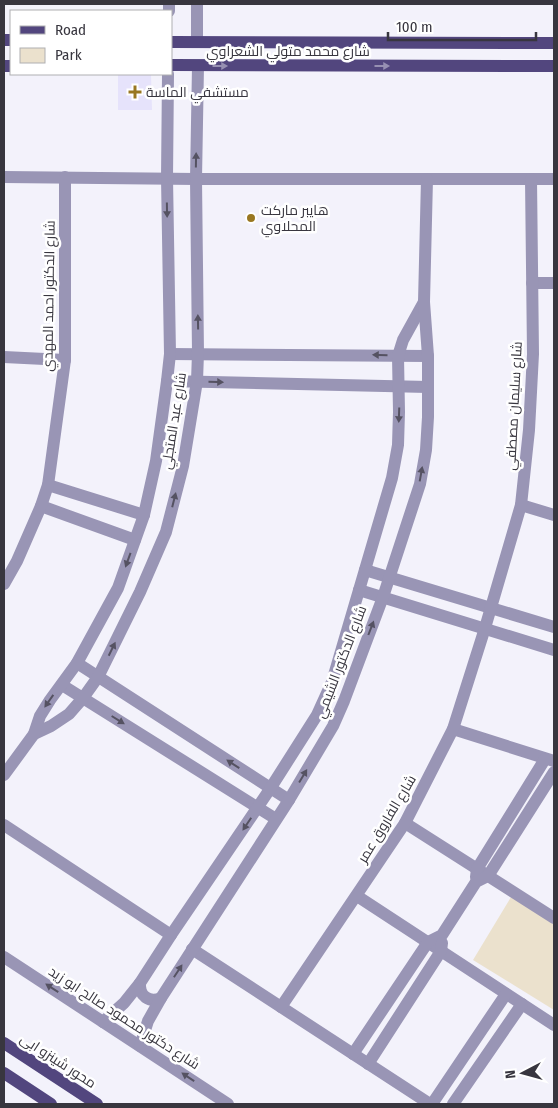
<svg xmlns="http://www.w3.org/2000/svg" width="558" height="1108" viewBox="0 0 558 1108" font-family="'Fira Sans Condensed',Cairo,sans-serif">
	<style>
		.built { fill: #e6e3fb }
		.green { fill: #ebe1cd }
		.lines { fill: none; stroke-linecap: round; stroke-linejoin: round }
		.minor { stroke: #9995b5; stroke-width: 12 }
		.major { stroke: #52467e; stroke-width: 12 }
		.oneway { fill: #9790b2 }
		.oneway2 { fill: #555262 }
		.poi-dot { fill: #997721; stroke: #fff; stroke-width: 2 }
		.labels { text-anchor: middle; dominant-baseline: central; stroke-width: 5; stroke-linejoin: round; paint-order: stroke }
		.street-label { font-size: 14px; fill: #38363f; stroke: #fff }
		.poi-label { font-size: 14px; fill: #38363f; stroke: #fff; text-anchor: start }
	</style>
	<rect width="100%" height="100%" fill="#f3f2fb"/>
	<polygon class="built" points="118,74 151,74 152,110 118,110"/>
	<polygon class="green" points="511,897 554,924 554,1010 473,960"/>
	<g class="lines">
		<g class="minor">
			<polyline points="169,4 169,11"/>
			<polyline points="197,4 197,42"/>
			<polyline points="4,177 196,179 554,179"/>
			<polyline points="532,283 554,283"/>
			<polyline points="170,354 428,356"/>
			<polyline points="4,357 65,360"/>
			<polyline points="167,381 428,387"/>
			<polyline points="48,485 144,515"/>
			<polyline points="521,505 554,515"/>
			<polyline points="41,506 135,540"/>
			<polyline points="365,570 554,627"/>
			<polyline points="4,584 17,561 41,506 48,485 65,360 65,177"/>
			<polyline points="359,590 554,650"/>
			<polyline points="77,663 289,800"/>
			<polyline points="62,685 276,819"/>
			<polyline points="453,729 554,761"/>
			<polyline points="34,734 51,726 69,714 83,698 98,677 140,592 166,532 183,466 197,381 198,353 196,179 198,66"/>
			<polyline points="4,775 34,734 40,716 50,700 77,663 118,588 144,515 156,461 167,381 170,354 167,178 168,74"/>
			<polyline points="405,823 554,918"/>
			<polyline points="4,825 171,935"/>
			<polyline points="476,877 477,869 545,759"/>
			<polyline points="357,896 554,1025"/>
			<polyline points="192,949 430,1104"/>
			<polyline points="4,957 228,1104"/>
			<path d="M140 983C139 996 149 1003 161 998"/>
			<polyline points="281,1007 405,823 453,729 485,628 521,505 529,430 533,354 531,179"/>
			<polyline points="103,1022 124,1003 140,983 171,935 270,789 317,715 332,682 392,478 398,445 399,412 398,356 403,340 424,302"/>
			<polyline points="140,1046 148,1021 161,998 289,800 333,726 344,701 383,597 420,484 426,450 428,417 428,356 424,302 427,179"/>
			<polyline points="353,1054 428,942 442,935 476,882 488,876 554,772"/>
			<polyline points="368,1064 441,951 442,943"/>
			<polyline points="432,1104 506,994"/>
			<polyline points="453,1104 522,1004"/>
		</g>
		<g class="major">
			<polyline points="4,40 11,40"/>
			<polyline points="171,42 554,43"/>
			<polyline points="171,65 554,66"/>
			<polyline points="4,66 11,66"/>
			<polyline points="4,1043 97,1104"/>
			<polyline points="4,1073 51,1104"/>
		</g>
	</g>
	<defs><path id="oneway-solid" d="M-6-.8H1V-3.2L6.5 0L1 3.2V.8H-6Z" transform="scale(1.25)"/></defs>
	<g class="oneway">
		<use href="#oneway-solid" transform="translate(220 66)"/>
		<use href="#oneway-solid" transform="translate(382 66)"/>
	</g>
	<g class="oneway2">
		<use href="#oneway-solid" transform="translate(196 160) rotate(-89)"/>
		<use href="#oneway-solid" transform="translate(167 210) rotate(89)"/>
		<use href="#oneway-solid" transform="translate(198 322) rotate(-91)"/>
		<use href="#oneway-solid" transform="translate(380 355) rotate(-179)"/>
		<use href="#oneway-solid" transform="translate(216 382) rotate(1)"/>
		<use href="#oneway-solid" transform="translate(399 415) rotate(92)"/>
		<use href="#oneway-solid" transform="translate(421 474) rotate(-80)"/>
		<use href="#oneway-solid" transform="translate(174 500) rotate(-76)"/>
		<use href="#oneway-solid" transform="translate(128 560) rotate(110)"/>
		<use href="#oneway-solid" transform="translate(371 628) rotate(-69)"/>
		<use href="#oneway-solid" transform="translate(112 649) rotate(-64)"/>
		<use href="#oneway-solid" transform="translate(49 701) rotate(125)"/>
		<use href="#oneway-solid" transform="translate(118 720) rotate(32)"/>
		<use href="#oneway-solid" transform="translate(233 764) rotate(-147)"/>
		<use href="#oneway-solid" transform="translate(303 776) rotate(-59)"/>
		<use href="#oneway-solid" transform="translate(247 824) rotate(124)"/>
		<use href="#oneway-solid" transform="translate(178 971) rotate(-57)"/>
		<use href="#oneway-solid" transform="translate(52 988) rotate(-147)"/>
		<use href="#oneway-solid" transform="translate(188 1077) rotate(-146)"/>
	</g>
	<g class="poi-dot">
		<path d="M132.5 84.5h5v5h5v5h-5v5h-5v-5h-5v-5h5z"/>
		<circle cx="251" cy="218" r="5"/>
	</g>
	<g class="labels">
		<g class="street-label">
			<text x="288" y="51">شارع محمد متولي الشعراوي</text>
			<text transform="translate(49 296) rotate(-89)">شارع الدكتور احمد المهدي</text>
			<text transform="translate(514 406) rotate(-87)">شارع سليمان مصطفي</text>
			<text transform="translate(174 421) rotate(-81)">شارع عبد المتجلي</text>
			<text transform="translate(341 662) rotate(-69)">شارع الدكتور الشيمي</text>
			<text transform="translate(387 819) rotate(-59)">شارع الفاروق عمر</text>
			<text transform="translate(124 1018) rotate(33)">شارع دكتور محمود صالح ابو زيد</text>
			<text transform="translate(58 1061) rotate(33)">محور شينزو ابى</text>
		</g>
		<g class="poi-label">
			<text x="146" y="92">مستشفي الماسة</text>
			<text x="261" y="210">هايبر ماركت<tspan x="261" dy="16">المحلاوي</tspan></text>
		</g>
	</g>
	<rect width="558" height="1108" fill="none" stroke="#38363f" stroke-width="10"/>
	<rect x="10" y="10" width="162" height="65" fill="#ffffff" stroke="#afafb2"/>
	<rect x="20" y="26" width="25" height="8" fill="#52467e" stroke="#afafb2"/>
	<text x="55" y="35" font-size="15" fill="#38363f">Road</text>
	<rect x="20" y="48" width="25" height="15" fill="#ebe1cd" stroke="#afafb2"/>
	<text x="55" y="60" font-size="15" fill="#38363f">Park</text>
	<g transform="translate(523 1073) rotate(264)" stroke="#ffffff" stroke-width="4" paint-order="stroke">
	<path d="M0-4L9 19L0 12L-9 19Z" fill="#38363f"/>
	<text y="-8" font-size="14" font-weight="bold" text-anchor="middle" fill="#38363f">N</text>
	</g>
	<path d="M388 32v8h148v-8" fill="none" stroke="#38363f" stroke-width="2.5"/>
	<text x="396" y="32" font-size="15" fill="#38363f" stroke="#ffffff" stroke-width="4" paint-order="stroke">100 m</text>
</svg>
